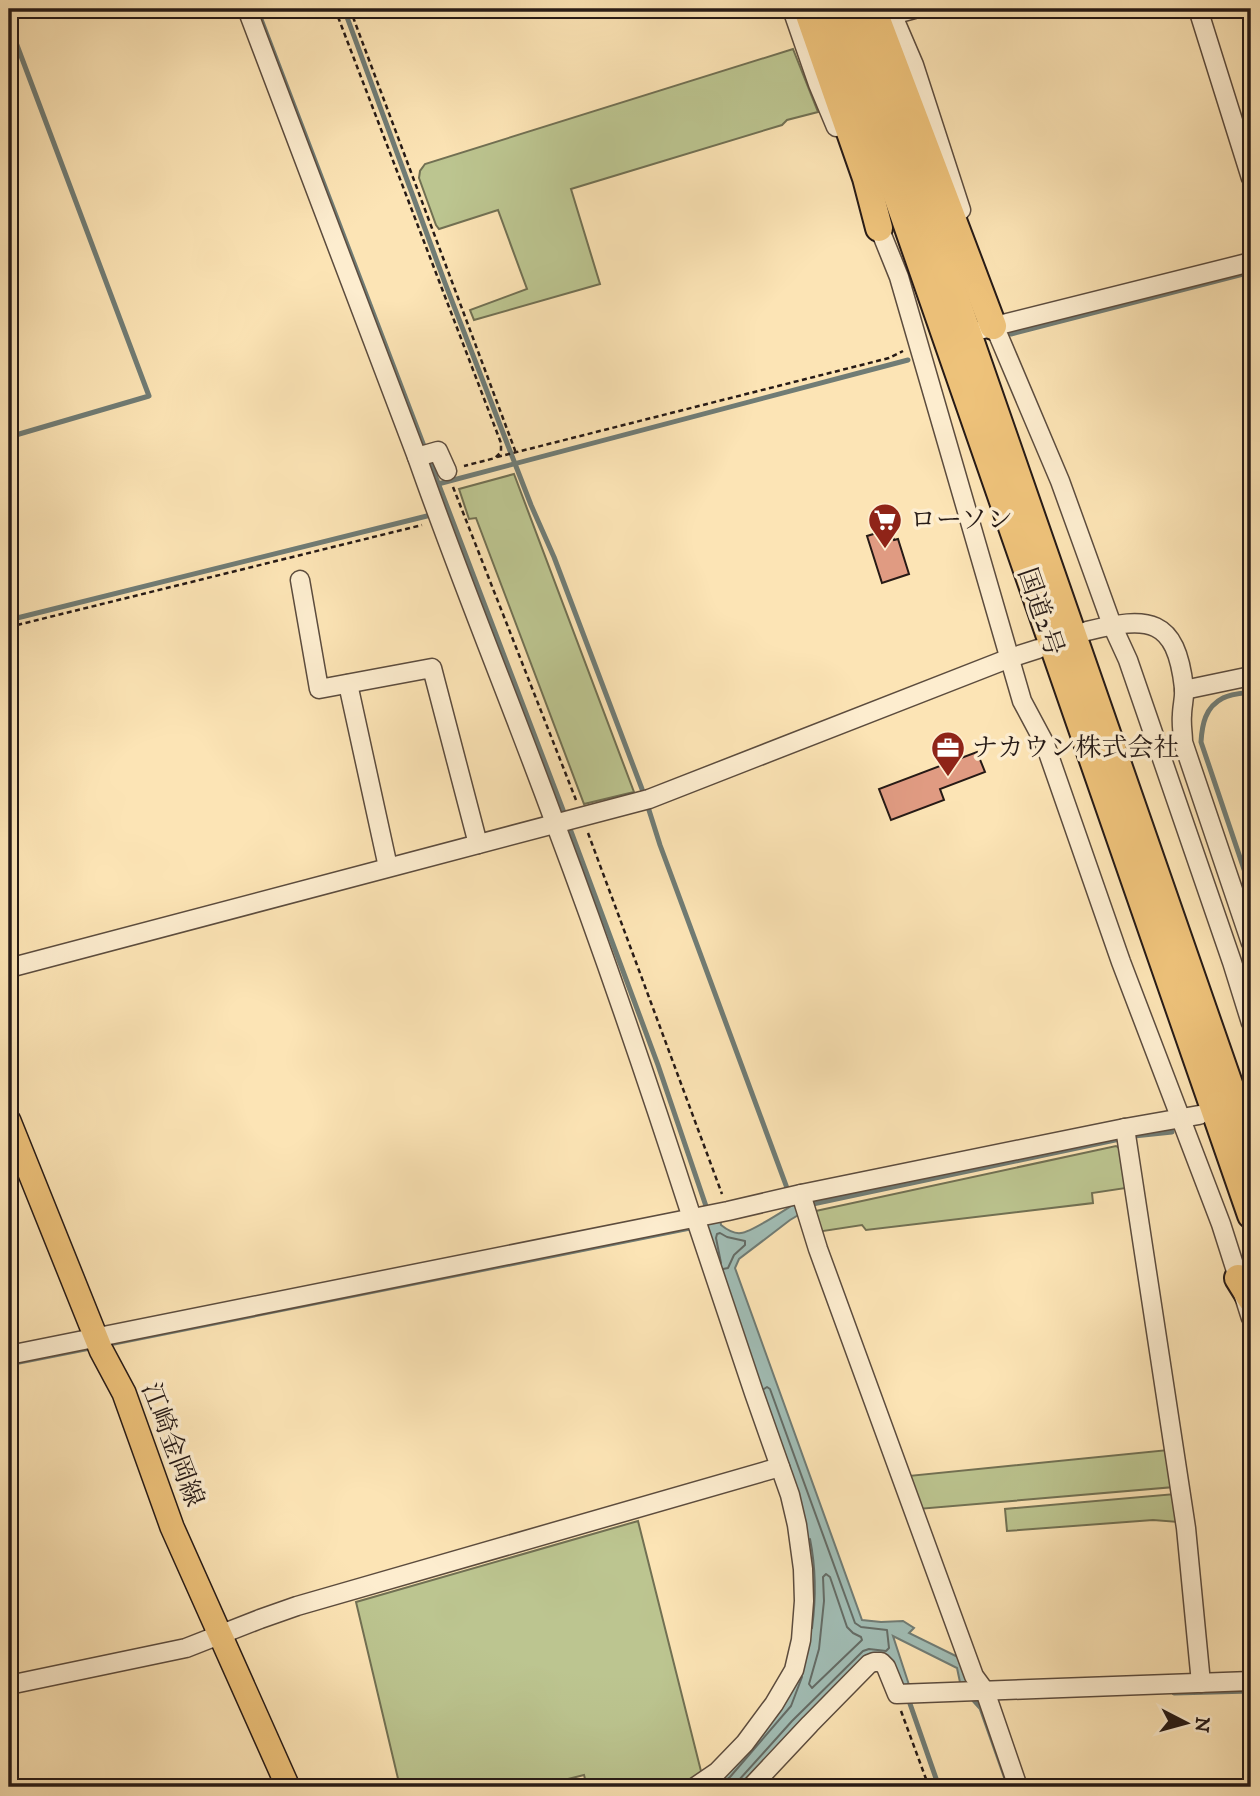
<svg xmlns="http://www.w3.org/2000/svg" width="1260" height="1796" viewBox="0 0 1260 1796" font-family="'IM FELL DW Pica','Noto Serif JP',serif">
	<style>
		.grass { fill: #bcc590; stroke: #717053; stroke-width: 2 }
		.water { fill: #a1bdb5; stroke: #707c75; stroke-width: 2 }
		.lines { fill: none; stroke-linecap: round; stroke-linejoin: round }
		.shore { stroke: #646c66; stroke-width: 2 }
		.stream { stroke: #707c75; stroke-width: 5 }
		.building { fill: #e09b82; stroke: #261a16; stroke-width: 2 }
		.minor-casing { stroke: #5c4c3e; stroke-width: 21 }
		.major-casing { stroke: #261a16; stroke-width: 26 }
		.highway-casing { stroke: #261a16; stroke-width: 30 }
		.path { stroke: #261a16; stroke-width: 2.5; stroke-dasharray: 5 3.5; stroke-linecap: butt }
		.minor { stroke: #fdedcf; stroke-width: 18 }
		.major { stroke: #eec27a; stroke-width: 23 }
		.highway { stroke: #eec27a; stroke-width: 26 }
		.labels { text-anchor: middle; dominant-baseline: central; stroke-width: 7; stroke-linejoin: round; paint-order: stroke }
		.poi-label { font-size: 26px; fill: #261a16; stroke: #fdedcf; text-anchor: start }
		.street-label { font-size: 26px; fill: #261a16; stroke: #fdedcf }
	</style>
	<rect width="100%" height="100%" fill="#fce4b5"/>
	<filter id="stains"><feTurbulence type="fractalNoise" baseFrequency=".00286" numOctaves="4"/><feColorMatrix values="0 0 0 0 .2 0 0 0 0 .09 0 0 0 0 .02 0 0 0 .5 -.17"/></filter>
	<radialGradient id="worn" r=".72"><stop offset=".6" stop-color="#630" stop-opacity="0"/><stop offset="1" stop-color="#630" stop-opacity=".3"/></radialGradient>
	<g class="grass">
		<polygon points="793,49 818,112 787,120 782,125 571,189 600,284 474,320 470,310 527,289 498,210 439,229 436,225 419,178 420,171 425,164"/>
		<polygon points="514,474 634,792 584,804 476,518 469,519 459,489"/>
		<polygon points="1116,1146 1122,1150 1126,1188 1092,1193 1093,1203 866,1230 862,1225 817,1232 811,1212"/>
		<polygon points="1168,1450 1174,1487 918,1509 908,1476"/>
		<polygon points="1175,1494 1178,1522 1153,1520 1007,1531 1005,1509"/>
		<polygon points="638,1521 702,1775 687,1787 587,1787 584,1775 536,1787 400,1787 356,1602"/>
	</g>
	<path class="water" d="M796 1203 800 1214 790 1220 739 1259 735 1268 862 1620 881 1622 903 1621 914 1628 909 1633 962 1659 970 1687H961L957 1668 893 1636 910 1688 904 1691 888 1659 740 1787H706L785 1701 806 1554 701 1223 720 1218 721 1225C726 1229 734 1234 741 1233 752 1232 786 1209 796 1203Z"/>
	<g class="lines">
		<g class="shore">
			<polyline points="721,1263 716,1238 717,1234 720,1233 727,1237 745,1241 745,1245 734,1255 728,1268 723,1269"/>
			<path d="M810 1539C816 1569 816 1599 812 1628"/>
			<polygon points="826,1574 830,1577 847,1627 853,1633 861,1637 862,1640 812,1688 809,1684 819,1649 824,1601 823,1577"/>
			<polyline points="717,1787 730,1777 791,1706 802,1677"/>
			<polyline points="737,1787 739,1780 792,1721 863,1651 869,1649 886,1651 889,1648 887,1630 861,1627 855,1623 770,1389 767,1387 764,1389"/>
		</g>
		<g class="stream">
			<polyline points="257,9 563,810 658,1065 708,1212"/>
			<polyline points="344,9 445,283 531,505 554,557 642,789"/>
			<polyline points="9,24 149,396 9,437"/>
			<polyline points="1011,334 1251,272"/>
			<polyline points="438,484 908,360"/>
			<polyline points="9,620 435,514"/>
			<path d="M1251 692C1243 693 1230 694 1223 698 1205 707 1202 725 1201 742L1251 890"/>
			<polyline points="648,807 660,845 787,1188"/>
			<polyline points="808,1205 1134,1136 1172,1132"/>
			<polyline points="104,1345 695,1227"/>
			<polyline points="9,1364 95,1347"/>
			<polyline points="1174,1693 1251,1691"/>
			<polyline points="908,1698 939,1787"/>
			<polyline points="968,1698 972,1698 981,1708 1009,1787"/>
		</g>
	</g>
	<g class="building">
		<polygon points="890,529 894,540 898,539 909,574 882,583 867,536"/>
		<polygon points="977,752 985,772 940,789 944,800 891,820 879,789"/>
	</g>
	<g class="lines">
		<g class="minor-casing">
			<g id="minor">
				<path d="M247 9 417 457C460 580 510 700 555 823 604 953 649 1085 692 1218"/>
				<polyline points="792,9 818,84 836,127"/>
				<polyline points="890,9 914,65 961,210"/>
				<polyline points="1198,9 1251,178"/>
				<polyline points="892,15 914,9"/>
				<polyline points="876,220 899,277 1022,701 1045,744 1121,962 1221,1224 1251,1318"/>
				<polyline points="991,318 1060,481 1112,625 1128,660 1232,962 1251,1023"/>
				<polyline points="983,329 1251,262"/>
				<polyline points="417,457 438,451 447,471"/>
				<polyline points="300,580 319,689 432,668 478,844"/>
				<path d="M1087 631C1149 616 1176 617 1184 688 1185 697 1182 706 1182 715 1181 724 1183 733 1183 742L1251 943"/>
				<polyline points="348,684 388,867"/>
				<polyline points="1184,690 1251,676"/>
				<polyline points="9,968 649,799 1010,658 1038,649"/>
				<polyline points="1125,1128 1186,1528 1201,1683"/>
				<polyline points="801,1194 818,1249 974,1676 985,1691 1018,1787"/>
				<polyline points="9,1355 728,1211 801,1194 1125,1128 1199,1115"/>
				<polyline points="9,1685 186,1648 260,1619 297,1606 780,1467"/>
				<polyline points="695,1787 717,1772 745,1743 774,1704 794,1670 801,1640 804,1601 803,1569 797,1525 790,1495 754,1393 695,1217"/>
				<polyline points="751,1787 810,1724 869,1664 874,1662 881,1662 886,1667 897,1694 1251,1681"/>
			</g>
		</g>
		<g class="major-casing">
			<polyline id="major" points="9,1121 101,1350 124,1393 172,1527 288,1787"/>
		</g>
		<g class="highway-casing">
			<g id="highway">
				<polyline points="807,9 866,178 879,228"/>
				<polyline points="832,9 1251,1215"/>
				<polyline points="855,9 1251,1147"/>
				<polyline points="873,9 993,326"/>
				<polyline points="1238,1278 1251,1299"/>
			</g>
		</g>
		<g class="path">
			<polyline points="335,9 501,443 501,452 495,458 464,466"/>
			<polyline points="350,9 516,453"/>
			<polyline points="497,457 889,358 903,351"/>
			<polyline points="453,487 576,800"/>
			<polyline points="9,627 422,525"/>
			<polyline points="588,833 722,1194"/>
			<polyline points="901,1711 929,1787"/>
		</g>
		<use href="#minor" class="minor"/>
		<use href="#major" class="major"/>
		<use href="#highway" class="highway"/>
	</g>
	<defs>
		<g id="supermarket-pin" transform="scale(1.75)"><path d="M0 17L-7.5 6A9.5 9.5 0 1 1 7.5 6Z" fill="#8f2418" stroke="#fdedcf"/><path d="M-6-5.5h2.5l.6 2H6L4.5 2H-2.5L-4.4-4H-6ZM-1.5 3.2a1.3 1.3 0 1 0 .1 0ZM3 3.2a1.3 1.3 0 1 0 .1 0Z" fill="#fff"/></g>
		<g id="office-pin" transform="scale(1.75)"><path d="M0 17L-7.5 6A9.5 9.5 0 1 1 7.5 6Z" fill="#8f2418" stroke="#fdedcf"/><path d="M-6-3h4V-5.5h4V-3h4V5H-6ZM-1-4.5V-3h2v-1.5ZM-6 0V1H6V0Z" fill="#fff"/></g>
	</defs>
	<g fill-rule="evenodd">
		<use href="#supermarket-pin" x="885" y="520"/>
		<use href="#office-pin" x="948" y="748"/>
	</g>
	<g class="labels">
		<g class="poi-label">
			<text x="910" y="520">ローソン</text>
			<text x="972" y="748">ナカウン株式会社</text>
		</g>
		<g class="street-label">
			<text transform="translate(1040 612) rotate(71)">国道2号</text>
			<text transform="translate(172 1445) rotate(69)">江崎金岡線</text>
		</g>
	</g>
	<rect width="1260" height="1796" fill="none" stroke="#fce4b5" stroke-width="35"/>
	<rect x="10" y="10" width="1239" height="1775" fill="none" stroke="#261a16" stroke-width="3.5"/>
	<rect x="18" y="18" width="1225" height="1761" fill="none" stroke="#261a16" stroke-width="2"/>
	<g transform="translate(1186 1723) rotate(96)" stroke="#fdedcf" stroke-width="5" paint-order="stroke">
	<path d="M0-5L12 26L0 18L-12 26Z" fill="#261a16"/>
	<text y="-10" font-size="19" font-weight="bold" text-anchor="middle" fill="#261a16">N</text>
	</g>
	<rect width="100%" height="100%" filter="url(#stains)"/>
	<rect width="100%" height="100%" fill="url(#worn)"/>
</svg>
